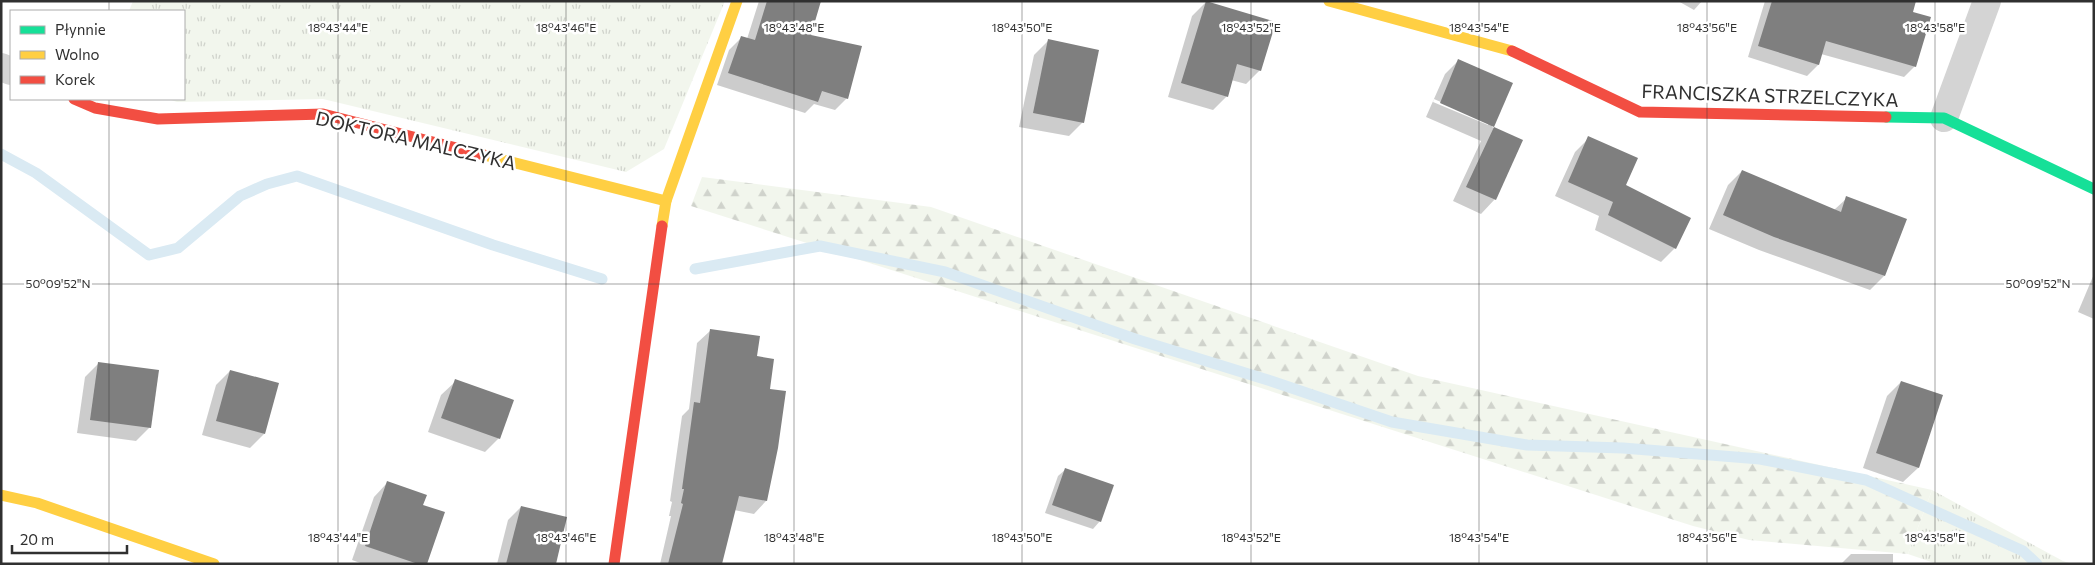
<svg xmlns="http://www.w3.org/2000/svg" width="2095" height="565" viewBox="0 0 2095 565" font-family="Commissioner,sans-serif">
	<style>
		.grass { fill: url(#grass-tufts) }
		.forest { fill: url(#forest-firs) }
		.shadow { fill: #0003; fill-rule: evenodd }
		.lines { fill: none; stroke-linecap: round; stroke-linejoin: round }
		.stream { stroke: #daeaf3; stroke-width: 11 }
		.building { fill: #7f7f7f }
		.street { stroke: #d4d4d4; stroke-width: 28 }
		.fast { stroke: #16e098; stroke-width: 11 }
		.slow { stroke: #ffcf43; stroke-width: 11 }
		.jam { stroke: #f24e42; stroke-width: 11 }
		.ticks { fill: none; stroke: #303030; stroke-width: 1; stroke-opacity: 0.45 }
		.labels { text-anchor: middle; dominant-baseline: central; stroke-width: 5; stroke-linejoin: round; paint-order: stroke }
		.street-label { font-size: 19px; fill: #303030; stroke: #fff }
		.ticks-label { font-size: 12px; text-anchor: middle; fill: #303030; stroke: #fff; stroke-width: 5; stroke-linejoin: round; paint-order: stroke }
	</style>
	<defs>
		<pattern id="grass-tufts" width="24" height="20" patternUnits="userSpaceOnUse" patternTransform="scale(1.25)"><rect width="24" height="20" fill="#f2f6ed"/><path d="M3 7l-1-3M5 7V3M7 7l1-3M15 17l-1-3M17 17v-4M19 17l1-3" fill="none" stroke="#d0d3cc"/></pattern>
		<pattern id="forest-firs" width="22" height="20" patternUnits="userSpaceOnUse" patternTransform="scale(1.25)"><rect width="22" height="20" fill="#f2f6ed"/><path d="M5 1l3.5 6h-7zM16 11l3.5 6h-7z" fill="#d0d3cc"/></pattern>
	</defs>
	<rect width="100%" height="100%" fill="#fff"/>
	<g class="grass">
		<polygon points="133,1 725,1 664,149 626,172 323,99 177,102 168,99 184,99 184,11 129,11"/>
		<polygon points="1932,490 2063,561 2072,564 1937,564 1908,554"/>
	</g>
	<polygon class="forest" points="702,177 931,207 1418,376 1932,490 1908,554 1749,540 1693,526 691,206"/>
	<g class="shadow">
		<polygon points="759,1 819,1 809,36 847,98 835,110 814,104 805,113 717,85 729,50 741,38 747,39"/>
		<polygon points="1678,1 1702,1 1694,10"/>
		<polygon points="1765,1 1915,1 1911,12 1915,66 1904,77 1821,54 1818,65 1807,76 1748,57"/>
		<polygon points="1206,2 1260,70 1246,84 1231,80 1227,96 1213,110 1168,97 1192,16"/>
		<polygon points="1048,41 1083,122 1069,136 1019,127 1034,55"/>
		<path d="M1459 60 1511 83 1492 127 1522 141 1495 199 1481 214 1453 201 1481 141 1426 117 1445 74ZM1434 99 1488 123V125L1433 102Z"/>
		<polygon points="1589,138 1675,248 1661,262 1595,230 1599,216 1555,196 1575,152"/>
		<polygon points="1742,171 1834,210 1847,198 1884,276 1870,290 1759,250 1709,229 1728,185"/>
		<polygon points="2094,274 2094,319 2078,312"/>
		<polygon points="710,331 755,357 769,390 766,501 754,514 734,510 721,564 660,564 671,516 669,516 672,502 670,501 682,416 689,409 697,343"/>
		<polygon points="99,363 150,427 136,441 77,433 85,377"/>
		<polygon points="230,371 264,434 250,448 202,435 216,385"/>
		<polygon points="456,381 499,438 485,452 428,432 441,395"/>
		<polygon points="1901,382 1942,396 1918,468 1903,482 1863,468 1887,396"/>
		<polygon points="1066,469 1100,521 1093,529 1045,513 1058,476"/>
		<polygon points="388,482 422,506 426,564 363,564 352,560 374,497"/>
		<polygon points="521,507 554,564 497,564 508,520"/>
		<polygon points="1851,554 1893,554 1893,564 1841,564"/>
	</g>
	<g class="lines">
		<g class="stream">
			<polyline points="1,154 36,173 149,255 178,248 240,196 267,184 297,176 493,245 602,279"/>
			<polyline points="695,269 820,246 945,272 1135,339 1271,381 1392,422 1527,445 1623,448 1760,459 1866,480 2023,551 2037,564"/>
		</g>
	</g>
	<g class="building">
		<polygon points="767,1 821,1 811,35 862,46 848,99 822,91 818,102 728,73 741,36 755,40"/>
		<polygon points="1206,1 1276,22 1261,71 1237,64 1228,97 1181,83"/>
		<polygon points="1772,1 1916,1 1913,12 1931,17 1916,67 1826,41 1819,65 1758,46"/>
		<polygon points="1048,39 1099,50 1084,123 1033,113"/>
		<polygon points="1458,59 1513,83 1494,127 1440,103"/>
		<polygon points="1494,127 1523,140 1496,200 1466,187"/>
		<polygon points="1588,136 1638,158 1626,185 1691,218 1676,249 1608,215 1613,202 1568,182"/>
		<polygon points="1742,170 1841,212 1846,196 1907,219 1885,276 1774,237 1723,215"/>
		<polygon points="710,329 760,336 757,356 774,359 770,389 786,391 778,448 767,501 739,496 722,564 668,564 683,504 681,503 684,489 682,489 694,402 700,403"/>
		<polygon points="98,362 159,370 151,428 90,420"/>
		<polygon points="230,370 279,383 265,434 216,421"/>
		<polygon points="455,379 514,400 500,439 441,418"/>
		<polygon points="1901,381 1943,395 1919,468 1876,453"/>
		<polygon points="1065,468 1114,485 1101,522 1052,505"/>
		<polygon points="387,481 427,495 423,505 445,512 427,564 418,564 365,546"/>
		<polygon points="521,506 567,517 556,564 506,564"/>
	</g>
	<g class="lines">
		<g class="street">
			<polyline points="1,67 11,71"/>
			<polyline points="1944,118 1987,1"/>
		</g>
		<polyline class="fast" points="1886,117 1944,118 2094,189"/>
		<g class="slow">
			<polyline points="1329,1 1512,51"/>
			<polyline points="484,155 666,201"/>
			<polyline points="662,226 666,201 737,1"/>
			<polyline points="1,495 37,503 214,564"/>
		</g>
		<g class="jam">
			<polyline points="1512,51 1640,112 1886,117"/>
			<polyline points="74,99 95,108 158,119 323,114 484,155"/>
			<polyline points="614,564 662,226"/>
		</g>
	</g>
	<path class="ticks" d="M109 1V11M338 1V564M566 1V564M794 1V564M1022 1V564M1251 1V564M1479 1V564M1707 1V564M1935 1V564M109 99V564M1 284H2094"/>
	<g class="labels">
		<g class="street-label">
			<text transform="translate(1770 95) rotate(2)">FRANCISZKA STRZELCZYKA</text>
			<text transform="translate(416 140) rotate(13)">DOKTORA MALCZYKA</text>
		</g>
	</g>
	<g class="ticks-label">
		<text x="338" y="32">18°43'44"E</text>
		<text x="566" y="32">18°43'46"E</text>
		<text x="794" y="32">18°43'48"E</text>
		<text x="1022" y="32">18°43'50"E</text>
		<text x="1251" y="32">18°43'52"E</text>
		<text x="1479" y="32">18°43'54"E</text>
		<text x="1707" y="32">18°43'56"E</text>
		<text x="1935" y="32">18°43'58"E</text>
		<text x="58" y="288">50°09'52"N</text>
		<text x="2038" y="288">50°09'52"N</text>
		<text x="338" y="542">18°43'44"E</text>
		<text x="566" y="542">18°43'46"E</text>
		<text x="794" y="542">18°43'48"E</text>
		<text x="1022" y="542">18°43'50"E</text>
		<text x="1251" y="542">18°43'52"E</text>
		<text x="1479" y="542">18°43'54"E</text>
		<text x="1707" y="542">18°43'56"E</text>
		<text x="1935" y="542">18°43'58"E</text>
	</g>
	<rect width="2095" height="565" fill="none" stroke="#303030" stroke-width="5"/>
	<rect x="10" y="10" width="175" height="90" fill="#ffffff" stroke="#acacac"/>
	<rect x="20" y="26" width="25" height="8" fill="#16e098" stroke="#acacac"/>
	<text x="55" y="35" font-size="15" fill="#303030">Płynnie</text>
	<rect x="20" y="51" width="25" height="8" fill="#ffcf43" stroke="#acacac"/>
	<text x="55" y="60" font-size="15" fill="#303030">Wolno</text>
	<rect x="20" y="76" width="25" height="8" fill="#f24e42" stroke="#acacac"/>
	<text x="55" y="85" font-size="15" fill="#303030">Korek</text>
	<path d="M12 545v8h115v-8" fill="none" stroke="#303030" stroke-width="2.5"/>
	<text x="20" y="545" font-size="15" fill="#303030" stroke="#ffffff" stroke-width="4" paint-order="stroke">20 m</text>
</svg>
